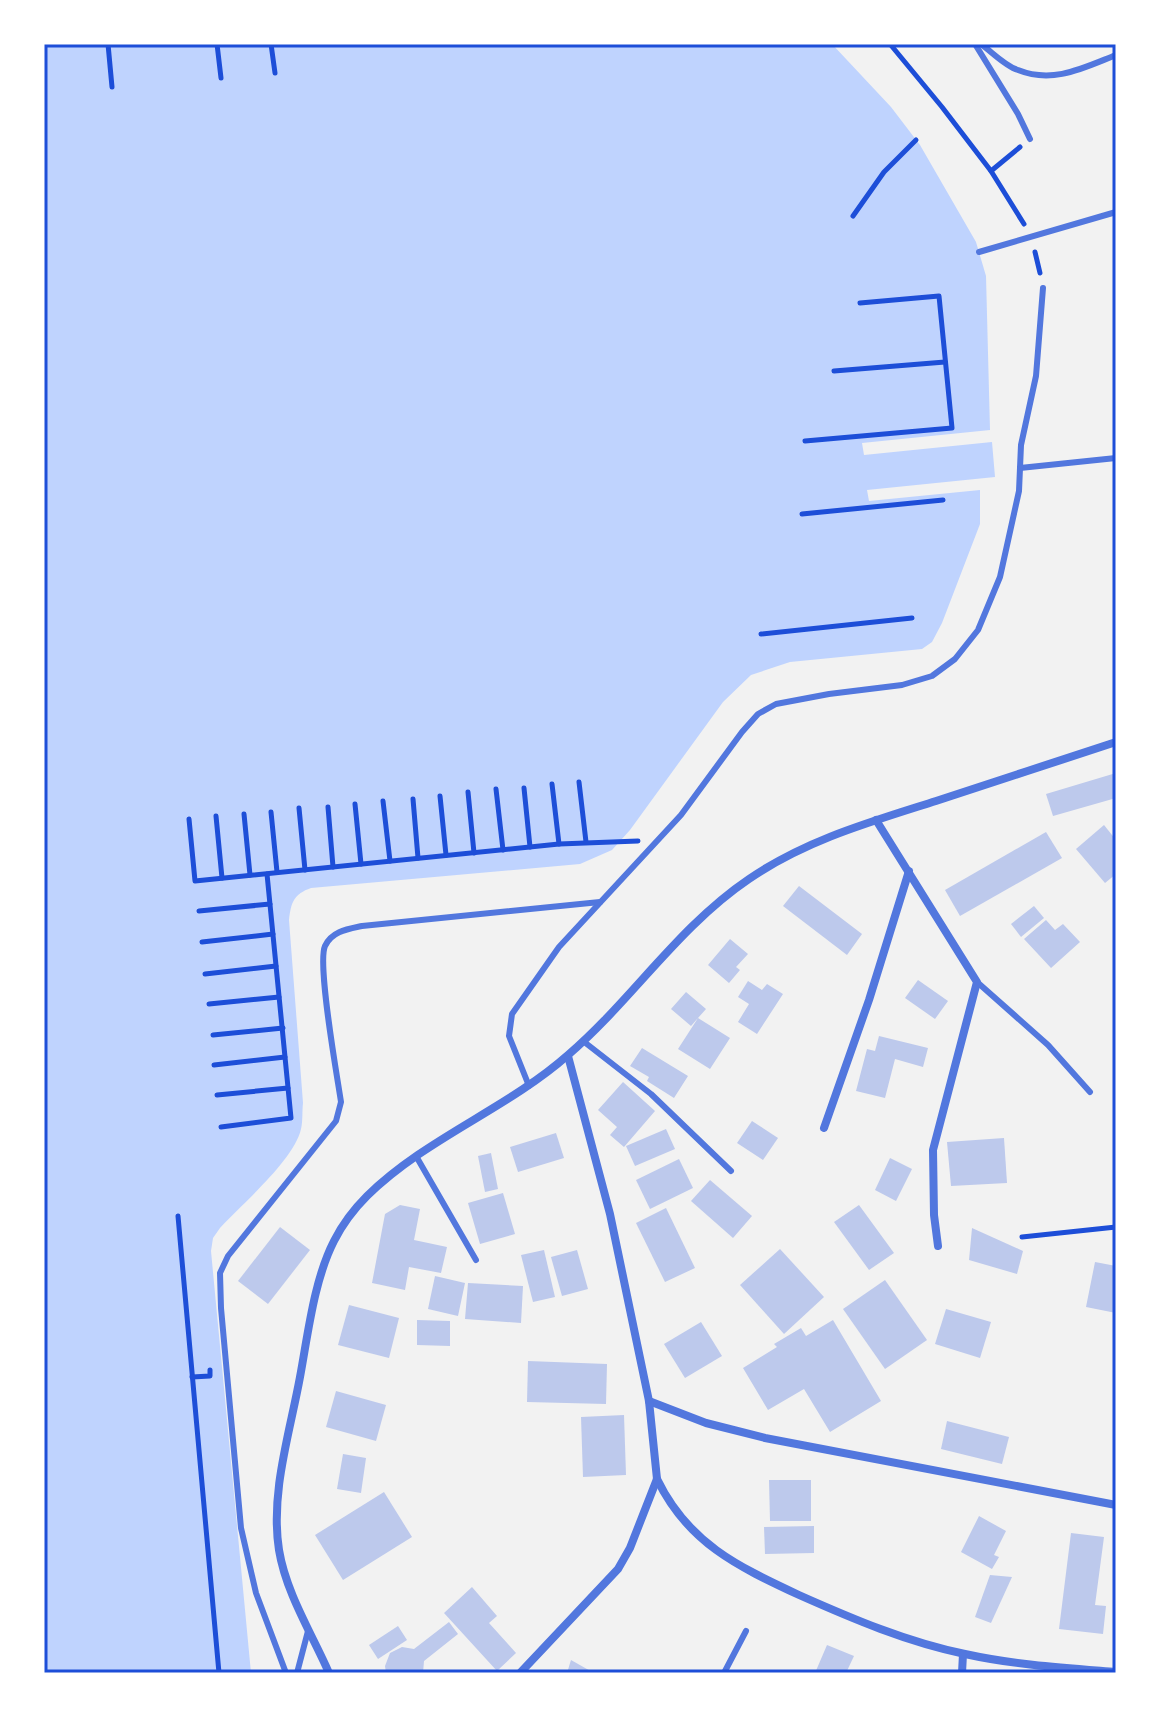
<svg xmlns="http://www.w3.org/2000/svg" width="1160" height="1717" viewBox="0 0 1160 1717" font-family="'Titillium Web',sans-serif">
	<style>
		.water { fill: #bfd3fe }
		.building { fill: #bdc9ec }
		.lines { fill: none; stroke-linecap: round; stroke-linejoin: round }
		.path { stroke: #1d4ed8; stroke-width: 5 }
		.service { stroke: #5277de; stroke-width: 6 }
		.minor { stroke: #5277de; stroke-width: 8 }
		.neatline { fill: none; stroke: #1d4ed8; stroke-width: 3 }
	</style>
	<rect width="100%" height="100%" fill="#f2f2f2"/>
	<path class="water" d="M44 44H832L891 107 920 145 976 242 986 276 990 430 862 443 864 455 992 442 995 477 867 490 869 501 980 490V524L942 623 932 642 922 649 790 662 751 675 723 702 630 830 612 850 580 864 311 888C294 894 291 902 289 920L303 1103C302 1111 303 1121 301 1129 294 1160 242 1204 220 1228L213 1238 211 1251 251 1673H44Z"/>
	<g class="building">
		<polygon points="1116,773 1116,798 1053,816 1046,794"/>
		<polygon points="1104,825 1116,840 1116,874 1105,883 1076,849"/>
		<polygon points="1046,832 1062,858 960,916 945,890"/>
		<polygon points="799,886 862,934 847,955 783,906"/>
		<polygon points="1034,906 1044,918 1021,937 1011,924"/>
		<polygon points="1046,920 1055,930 1063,924 1080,942 1051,968 1024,939"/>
		<polygon points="730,939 748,954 736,967 740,970 729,983 708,965"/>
		<polygon points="918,980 948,1001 935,1019 905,998"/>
		<polygon points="748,981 762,990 767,984 783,994 757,1034 738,1022 749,1004 738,997"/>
		<polygon points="686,992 706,1009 698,1018 730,1038 710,1069 678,1049 698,1018 691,1026 671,1009"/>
		<polygon points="879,1036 928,1048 923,1067 895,1059 885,1098 856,1091 867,1049 875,1051"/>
		<polygon points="642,1048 688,1076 674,1098 647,1081 649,1077 630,1066"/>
		<polygon points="623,1082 655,1111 624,1147 610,1135 617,1127 598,1110"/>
		<polygon points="752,1121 778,1138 763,1160 737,1143"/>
		<polygon points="666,1129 675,1149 635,1166 626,1146"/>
		<polygon points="556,1133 564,1158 518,1172 510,1147"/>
		<polygon points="1004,1138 1007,1183 951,1186 947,1142"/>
		<polygon points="491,1153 498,1189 485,1192 478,1156"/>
		<polygon points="890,1158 912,1169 896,1201 875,1190"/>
		<polygon points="679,1159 693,1188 650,1209 636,1180"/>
		<polygon points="710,1180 752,1216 733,1238 691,1201"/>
		<polygon points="503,1193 515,1234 480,1244 468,1203"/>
		<polygon points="400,1205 420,1209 414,1240 447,1247 441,1273 409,1267 405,1290 372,1283 385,1214"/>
		<polygon points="859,1205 894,1253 869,1270 834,1222"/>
		<polygon points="666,1208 695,1268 665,1282 636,1223"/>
		<polygon points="280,1227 310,1250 268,1304 238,1281"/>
		<polygon points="972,1228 1023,1251 1017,1274 969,1260"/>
		<polygon points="780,1249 824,1297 784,1334 740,1285"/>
		<polygon points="544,1250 555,1297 533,1302 521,1255"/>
		<polygon points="577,1250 588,1289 562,1296 551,1257"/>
		<polygon points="1095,1262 1116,1266 1116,1313 1086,1307"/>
		<polygon points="435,1276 465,1283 458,1316 428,1309"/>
		<polygon points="885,1280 927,1340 885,1369 843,1309"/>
		<polygon points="468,1283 523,1286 521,1323 465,1319"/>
		<polygon points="349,1305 399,1318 389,1358 338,1345"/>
		<polygon points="946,1309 991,1322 980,1358 935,1344"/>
		<polygon points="417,1320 450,1321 450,1346 417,1345"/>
		<polygon points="833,1320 881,1401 830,1432 804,1389 768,1410 743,1368 777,1347 774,1344 801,1328 806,1336"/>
		<polygon points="701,1322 722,1356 685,1378 664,1344"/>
		<polygon points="528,1361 607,1364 606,1404 527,1402"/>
		<polygon points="336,1391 386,1405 376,1441 326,1427"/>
		<polygon points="624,1415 626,1475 583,1477 581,1417"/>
		<polygon points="947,1421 1009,1437 1002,1464 941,1449"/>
		<polygon points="343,1454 366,1458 361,1493 337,1489"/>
		<polygon points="769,1480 811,1480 811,1521 770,1521"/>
		<polygon points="384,1492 412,1537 343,1580 315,1535"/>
		<polygon points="979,1516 1006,1531 994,1555 999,1557 992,1569 961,1552"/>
		<polygon points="814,1526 814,1553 765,1554 764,1527"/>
		<polygon points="1071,1533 1104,1537 1095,1605 1106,1606 1103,1634 1059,1629"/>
		<polygon points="990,1575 1012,1577 991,1623 975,1617"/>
		<polygon points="472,1587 497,1616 489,1623 516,1653 497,1671 444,1613"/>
		<polygon points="449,1622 458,1634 424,1661 423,1673 386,1673 385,1666 390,1653 402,1647 414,1649"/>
		<polygon points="398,1626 407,1640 378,1659 369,1645"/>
		<polygon points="827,1645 854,1656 846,1673 815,1673"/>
		<polygon points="571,1660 594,1673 567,1673"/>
	</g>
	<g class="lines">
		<g class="path">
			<polyline points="108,44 112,87"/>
			<polyline points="217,44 221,78"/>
			<polyline points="271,44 275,73"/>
			<polyline points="890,44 942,107 991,171 1020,147"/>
			<polyline points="991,171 1024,224"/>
			<polyline points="853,216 884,172 916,140"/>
			<polyline points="1035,252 1040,273"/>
			<polyline points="834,371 945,362"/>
			<polyline points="805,441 952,428 939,296 860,303"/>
			<polyline points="802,514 943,500"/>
			<polyline points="761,634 912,618"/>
			<polyline points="579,782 586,842"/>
			<polyline points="552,784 559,844"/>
			<polyline points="524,788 530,847"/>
			<polyline points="496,789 503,850"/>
			<polyline points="468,792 474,853"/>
			<polyline points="440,796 446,855"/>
			<polyline points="413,799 418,858"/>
			<polyline points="383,801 390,861"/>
			<polyline points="355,804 361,864"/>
			<polyline points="328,807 333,867"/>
			<polyline points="299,808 305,870"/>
			<polyline points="271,812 277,872"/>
			<polyline points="244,814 250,875"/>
			<polyline points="216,816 222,878"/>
			<polyline points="189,819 195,881 559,844 638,841"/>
			<polyline points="199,911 270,904"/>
			<polyline points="202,942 273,934"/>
			<polyline points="205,974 276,966"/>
			<polyline points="209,1004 279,997"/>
			<polyline points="213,1035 283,1028"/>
			<polyline points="214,1065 285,1057"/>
			<polyline points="217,1095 288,1088"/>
			<polyline points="221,1127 291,1118 267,874"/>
			<polyline points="178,1216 219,1673"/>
			<polyline points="1022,1237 1116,1227"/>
			<polyline points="192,1377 210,1376 210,1370"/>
		</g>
		<g class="service">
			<polyline points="975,44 1018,114 1030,139"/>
			<path d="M981 44C992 52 1005 66 1018 70 1053 84 1083 68 1116 55"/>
			<polyline points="979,252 1116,212"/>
			<polyline points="1020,468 1116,458"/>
			<polyline points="977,982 1048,1045 1090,1092"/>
			<polyline points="583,1041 651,1094 731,1171"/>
			<polyline points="529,1086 509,1036 512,1014 559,947 681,815 742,732 758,714 776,704 829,694 902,685 932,676 955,659 978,630 1000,577 1019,491 1021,445 1036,376 1043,288"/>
			<polyline points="416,1156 476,1260"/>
			<path d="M286 1673 256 1593 241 1528 221 1308 220 1273 228 1256 336 1121 341 1102C337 1075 317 964 325 946 332 931 348 929 362 926L600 902"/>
			<polyline points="297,1673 308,1631"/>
			<polyline points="724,1673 746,1631"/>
		</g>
		<g class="minor">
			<polyline points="876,820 977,982 933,1150 934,1215 938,1246"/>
			<polyline points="824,1128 869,1000 909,871"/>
			<polyline points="649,1401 706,1423 765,1438 1116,1505"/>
			<path d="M657 1479C688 1543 737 1566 799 1595 853 1619 907 1642 965 1654 1015 1665 1065 1668 1116 1672"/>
			<path d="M329 1673C312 1634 286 1593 279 1550 270 1493 290 1432 300 1377 308 1334 314 1280 334 1241 342 1225 355 1208 367 1196 426 1138 507 1109 568 1055 632 1000 678 927 749 879 806 840 870 822 936 801 996 781 1056 762 1116 742"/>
			<polyline points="520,1673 618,1569 630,1548 657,1479 649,1401 610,1214 568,1056"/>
			<polyline points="962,1673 963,1654"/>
		</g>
	</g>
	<rect width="1160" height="1717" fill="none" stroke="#ffffff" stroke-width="92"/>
	<rect x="46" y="46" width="1068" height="1625" class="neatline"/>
</svg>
